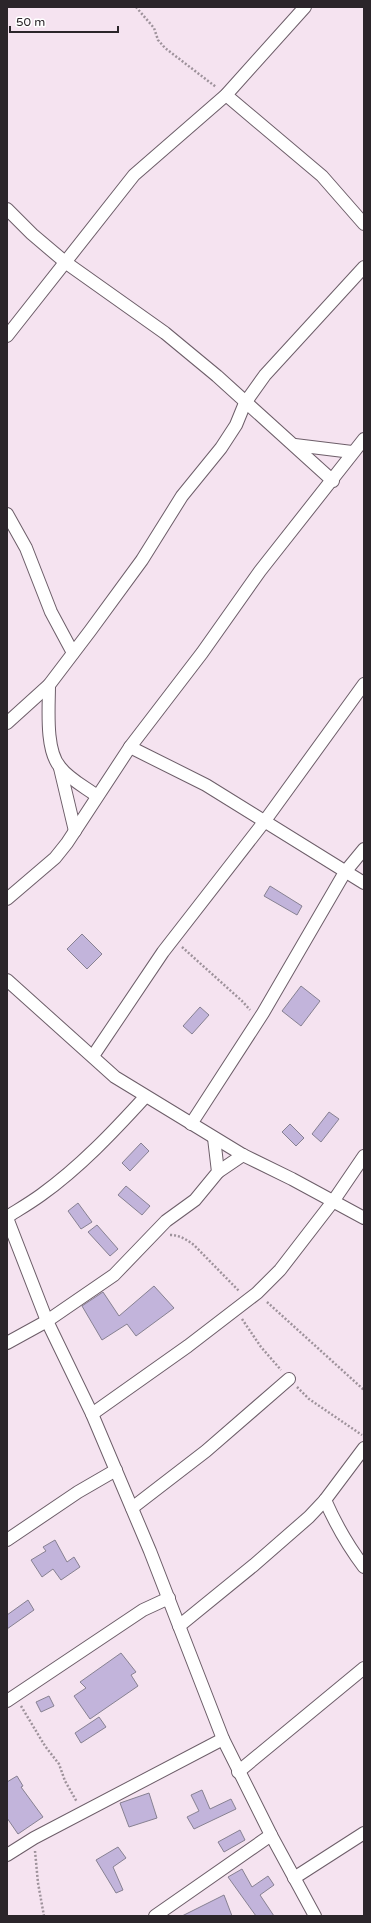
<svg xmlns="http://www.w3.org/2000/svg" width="371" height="1923" viewBox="0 0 371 1923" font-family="'Varela Round',sans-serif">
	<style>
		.building { fill: #c2b4db; stroke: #878192 }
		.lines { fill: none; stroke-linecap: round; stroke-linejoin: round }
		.street-casing { stroke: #6d5e69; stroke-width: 14 }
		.path { stroke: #9e929b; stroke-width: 2.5; stroke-dasharray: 2 2; stroke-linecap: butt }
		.street { stroke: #fff; stroke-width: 12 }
	</style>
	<rect width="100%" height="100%" fill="#f5e3f0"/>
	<g class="building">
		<polygon points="270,886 302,906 297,915 264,896"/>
		<polygon points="82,934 102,954 87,969 67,949"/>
		<polygon points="301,986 320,1001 301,1026 282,1011"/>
		<polygon points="200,1007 209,1015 192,1034 183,1026"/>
		<polygon points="329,1112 339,1119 321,1142 312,1134"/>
		<polygon points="290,1124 304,1138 296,1146 282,1132"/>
		<polygon points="141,1143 149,1151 130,1171 122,1163"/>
		<polygon points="126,1186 150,1206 142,1215 118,1195"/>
		<polygon points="78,1203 92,1222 81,1229 68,1211"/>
		<polygon points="97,1225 118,1249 110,1256 88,1232"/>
		<polygon points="154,1286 174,1308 136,1336 127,1324 102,1340 82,1306 103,1292 119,1316"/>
		<polygon points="55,1540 67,1562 74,1557 80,1567 61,1580 53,1569 42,1577 31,1560 46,1551 43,1547"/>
		<polygon points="28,1600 34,1610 7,1629 7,1615"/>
		<polygon points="121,1653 136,1672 131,1675 138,1686 90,1719 74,1696 86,1688 80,1682"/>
		<polygon points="49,1696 54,1706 41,1712 36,1702"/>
		<polygon points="99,1717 106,1727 81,1743 75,1733"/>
		<polygon points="17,1776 23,1786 21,1787 43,1817 18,1834 7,1818 7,1782"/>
		<polygon points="202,1790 210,1809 231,1799 236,1809 194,1829 187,1817 199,1811 191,1795"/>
		<polygon points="149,1793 157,1818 129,1827 120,1803"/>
		<polygon points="240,1830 245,1840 224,1852 218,1842"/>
		<polygon points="118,1847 126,1858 113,1867 123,1890 116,1893 96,1860"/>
		<polygon points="242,1869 252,1887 268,1876 274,1885 260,1895 274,1916 256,1916 228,1877"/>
		<polygon points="224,1895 232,1916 182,1916"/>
	</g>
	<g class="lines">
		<g class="street-casing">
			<g id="street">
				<polyline points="226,95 322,176 364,224"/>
				<polyline points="7,209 32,234 65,262 165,333 217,376 333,481"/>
				<polyline points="7,336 134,175 226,95 305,7"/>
				<polyline points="295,445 352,452"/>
				<polyline points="7,514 26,548 51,612 73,653"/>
				<path d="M49 685C49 707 45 750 60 767 69 779 85 787 97 796"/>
				<polyline points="7,723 49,685 90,631 142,560 182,496 221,448 236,425 245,403 265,375 364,267"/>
				<polyline points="130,747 206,785 364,883"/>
				<polyline points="60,768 75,831"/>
				<polyline points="7,899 55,858 67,843 130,747 202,653 260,571 364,439"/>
				<polyline points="7,980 115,1077 243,1155 292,1179 364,1218"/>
				<polyline points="93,1056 163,952 264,822 364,684"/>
				<polyline points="191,1124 263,1013 345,872 364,849"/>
				<polyline points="218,1172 243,1155"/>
				<path d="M7 1217C18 1210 30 1203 41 1195 80 1167 113 1132 145 1097"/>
				<polyline points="7,1218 47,1321 92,1414 150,1551 223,1739 271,1835 315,1916"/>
				<polyline points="7,1343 47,1321 114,1275 166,1221 195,1200 218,1172 214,1138"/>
				<polyline points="92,1414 188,1346 257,1293 280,1270 334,1200 364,1156"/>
				<path d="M325 1500C336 1525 348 1546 364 1567"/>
				<polyline points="132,1508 206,1451 289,1379"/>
				<polyline points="7,1540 78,1492 116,1470"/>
				<polyline points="179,1626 254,1565 309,1517 325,1500 364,1448"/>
				<polyline points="7,1701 143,1610 169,1598"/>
				<polyline points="238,1772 364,1668"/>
				<polyline points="7,1855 34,1838 223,1739"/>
				<polyline points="294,1878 364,1833"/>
				<polyline points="155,1916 271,1835"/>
			</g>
		</g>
		<g class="path">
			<polyline points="136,7 154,28 158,40 165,48 216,87"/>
			<polyline points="182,947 242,1001 250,1010"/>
			<path d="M170 1235C180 1235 187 1240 194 1245L239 1291"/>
			<polyline points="267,1302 364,1390"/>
			<polyline points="242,1319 261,1347 281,1370"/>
			<polyline points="297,1387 309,1399 362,1435"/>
			<polyline points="21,1706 45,1746 59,1764 65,1781 77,1802"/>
			<polyline points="35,1851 38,1883 44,1916"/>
		</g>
		<use href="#street" class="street"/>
	</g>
	<rect width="371" height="1923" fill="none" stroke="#2b252a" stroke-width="16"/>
	<path d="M10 26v6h108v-6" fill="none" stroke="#2b252a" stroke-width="2"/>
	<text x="16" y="26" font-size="12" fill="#2b252a" stroke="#ffffff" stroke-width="3" paint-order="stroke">50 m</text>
</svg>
